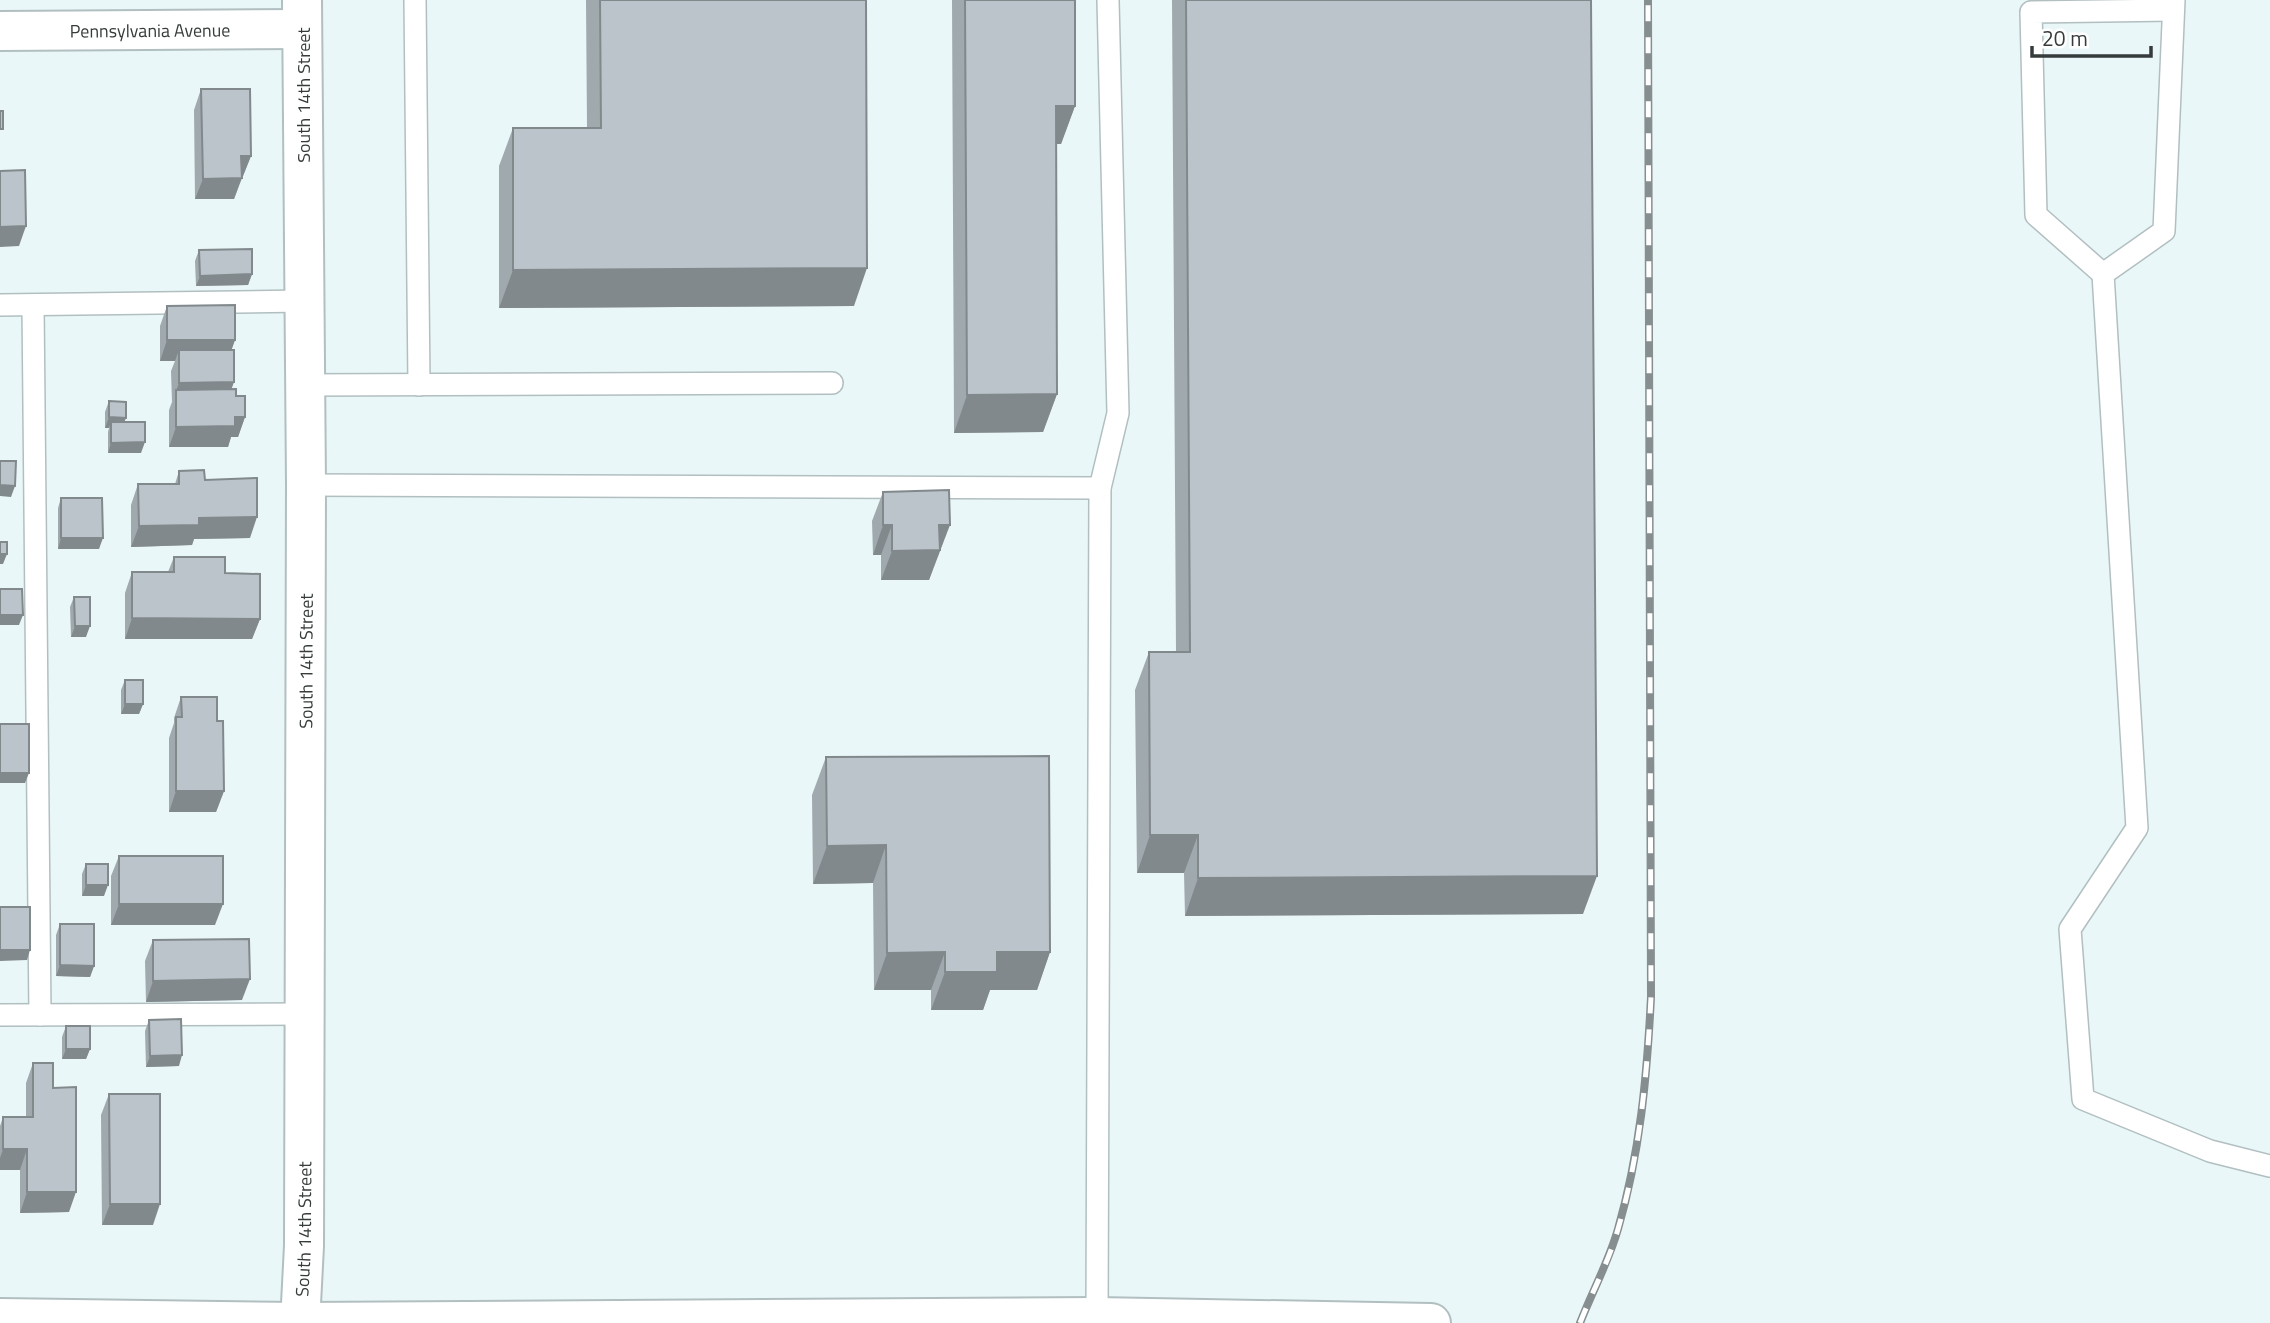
<svg xmlns="http://www.w3.org/2000/svg" width="2270" height="1323" viewBox="0 0 2270 1323" font-family="'Titillium Web',sans-serif">
	<style>
		.lines { fill: none; stroke-linecap: round; stroke-linejoin: round }
		.lane-casing { stroke: #b2bfc0; stroke-width: 24 }
		.street-casing { stroke: #b2bfc0; stroke-width: 42 }
		.lane { stroke: #fff; stroke-width: 21 }
		.street { stroke: #fff; stroke-width: 38 }
		.rail-casing { stroke: #868e8f; stroke-width: 8 }
		.rail { stroke: #fff; stroke-width: 5; stroke-dasharray: 16; stroke-linecap: butt }
		.wall { fill: #a0a9ae }
		.shaded-wall { fill: #82898d }
		.building { fill: #bac4ca; stroke: #82898d; stroke-width: 2 }
		.labels { text-anchor: middle; dominant-baseline: central; stroke-width: 6; stroke-linejoin: round; paint-order: stroke }
		.street-label { font-size: 18px; fill: #363b3b; stroke: #fff }
	</style>
	<rect width="100%" height="100%" fill="#eaf7f9"/>
	<g class="lines">
		<g class="lane-casing">
			<g id="lane">
				<polyline points="415,0 419,385"/>
				<polyline points="2174,0 2164,231 2103,274 2137,828 2070,929 2083,1099 2210,1151 2270,1166"/>
				<polyline points="2103,274 2036,215 2031,12 2173,10"/>
				<polyline points="0,305 304,301"/>
				<polyline points="33,305 40,1015"/>
				<polyline points="305,385 832,383"/>
				<polyline points="306,485 1100,488"/>
				<polyline points="0,1015 305,1014"/>
				<polyline points="1097,1317 1100,488 1118,413 1108,0"/>
			</g>
		</g>
		<g class="street-casing">
			<g id="street">
				<path id="s1" d="M0 31 302 29"/>
				<polyline points="0,1318 300,1322 1097,1317 1431,1323"/>
				<path id="s2" d="M300 1323 304 1246 306 485 302 0"/>
			</g>
		</g>
		<use href="#lane" class="lane"/>
		<use href="#street" class="street"/>
		<g class="rail-casing">
			<path id="rail" d="M1580 1323C1592 1292 1609 1261 1618 1229 1640 1153 1647 1076 1651 997L1648 0"/>
		</g>
		<use href="#rail" class="rail"/>
	</g>
	<g class="wall">
		<polygon points="586,0 866,0 854,306 499,308 499,166 513,128 587,128"/>
		<polygon points="952,0 1075,0 1075,106 1061,144 1056,144 1057,394 1043,432 954,433"/>
		<polygon points="1172,0 1591,0 1583,914 1185,916 1184,873 1137,873 1135,690 1149,652 1176,652"/>
		<polygon points="201,89 251,156 243,176 242,176 234,199 195,199 194,110"/>
		<polygon points="199,250 252,274 248,285 196,286 195,261"/>
		<polygon points="167,306 235,340 231,350 231,389 236,396 245,417 238,437 231,437 228,447 169,447 169,410 172,402 171,371 175,361 160,361 160,326"/>
		<polygon points="109,401 124,422 141,453 108,453 108,432 109,428 105,428 105,412"/>
		<polygon points="179,471 205,480 250,538 194,539 192,545 131,547 131,505 138,484 175,484"/>
		<polygon points="883,492 939,555 938,555 929,580 881,580 881,555 873,555 872,521"/>
		<polygon points="61,498 99,549 58,549 58,508"/>
		<polygon points="174,557 225,573 260,619 252,639 125,639 125,593 132,572 168,572"/>
		<polygon points="74,597 86,637 71,637 70,607"/>
		<polygon points="125,680 143,704 139,714 121,714 121,690"/>
		<polygon points="181,697 217,721 224,791 216,812 169,812 169,738 174,723 174,718"/>
		<polygon points="826,757 1050,952 1037,990 990,990 983,1010 931,1010 931,990 874,990 873,883 813,884 812,795"/>
		<polygon points="119,856 215,925 111,925 111,876"/>
		<polygon points="86,864 104,896 82,896 82,874"/>
		<polygon points="60,924 94,966 90,977 56,976 56,935"/>
		<polygon points="153,940 242,1000 146,1002 145,961"/>
		<polygon points="149,1020 179,1066 146,1067 145,1031"/>
		<polygon points="66,1026 90,1049 86,1059 62,1059 62,1037"/>
		<polygon points="33,1063 53,1088 69,1212 20,1213 20,1170 0,1170 0,1126 3,1117 26,1117 26,1083"/>
		<polygon points="109,1094 153,1225 102,1225 101,1115"/>
	</g>
	<g class="shaded-wall">
		<polygon points="1056,106 1075,106 1061,144 1042,144"/>
		<polygon points="241,156 251,156 243,176 234,176"/>
		<polygon points="242,178 234,199 195,199 203,179"/>
		<polygon points="26,226 19,246 0,247 0,227"/>
		<polygon points="867,268 854,306 499,308 513,270"/>
		<polygon points="252,274 248,285 196,286 200,276"/>
		<polygon points="167,340 235,340 228,360 179,350 175,361 160,361"/>
		<polygon points="234,382 227,402 176,391 179,383"/>
		<polygon points="1057,394 1043,432 954,433 967,395"/>
		<polygon points="109,417 126,418 122,428 111,422 109,428 105,428"/>
		<polygon points="235,417 245,417 238,437 231,437 228,447 169,447 176,427"/>
		<polygon points="145,442 141,453 108,453 111,443"/>
		<polygon points="0,485 15,486 11,497 0,496"/>
		<polygon points="257,517 250,538 194,539 192,545 131,547 139,526 199,518"/>
		<polygon points="883,525 892,525 881,555 873,555"/>
		<polygon points="939,525 950,525 929,580 881,580 892,551"/>
		<polygon points="61,538 103,538 99,549 58,549"/>
		<polygon points="0,554 7,554 3,564 0,564"/>
		<polygon points="0,615 23,615 19,625 0,625"/>
		<polygon points="132,618 260,619 252,639 125,639"/>
		<polygon points="75,626 90,626 86,637 71,637"/>
		<polygon points="125,704 143,704 139,714 121,714"/>
		<polygon points="0,773 29,773 25,783 0,783"/>
		<polygon points="176,791 224,791 216,812 169,812"/>
		<polygon points="1150,835 1198,835 1184,873 1137,873"/>
		<polygon points="886,845 873,883 813,884 827,846"/>
		<polygon points="1597,876 1583,914 1185,916 1198,878"/>
		<polygon points="86,885 108,885 104,896 82,896"/>
		<polygon points="119,904 223,904 215,925 111,925"/>
		<polygon points="0,950 30,950 27,960 0,961"/>
		<polygon points="945,952 931,990 874,990 887,953"/>
		<polygon points="997,952 1050,952 1037,990 990,990 983,1010 931,1010 945,972"/>
		<polygon points="60,965 94,966 90,977 56,976"/>
		<polygon points="250,979 242,1000 146,1002 153,981"/>
		<polygon points="66,1049 90,1049 86,1059 62,1059"/>
		<polygon points="182,1055 179,1066 146,1067 150,1056"/>
		<polygon points="3,1149 27,1149 20,1170 0,1170 0,1158"/>
		<polygon points="27,1192 76,1192 69,1212 20,1213"/>
		<polygon points="110,1204 160,1204 153,1225 102,1225"/>
	</g>
	<g class="building">
		<polygon points="600,0 866,0 867,268 513,270 513,128 601,128"/>
		<polygon points="965,0 1075,0 1075,106 1056,106 1057,394 967,395"/>
		<polygon points="1186,0 1591,0 1597,876 1198,878 1198,835 1150,835 1149,652 1190,652"/>
		<polygon points="201,89 250,89 251,156 241,156 242,178 203,179"/>
		<rect x="0" y="111" width="3" height="18"/>
		<polygon points="25,170 26,226 0,227 0,171"/>
		<polygon points="252,249 252,274 200,276 199,250"/>
		<polygon points="235,305 235,340 167,340 167,306"/>
		<polygon points="179,350 234,350 234,382 179,383"/>
		<polygon points="236,389 236,396 245,396 245,417 235,417 235,426 176,427 176,390"/>
		<polygon points="109,401 126,402 126,418 109,417"/>
		<polygon points="111,422 145,422 145,442 111,443"/>
		<polygon points="0,461 16,461 15,486 0,485"/>
		<polygon points="204,470 205,480 257,478 257,517 199,518 199,525 139,526 138,484 179,484 179,471"/>
		<polygon points="949,490 950,525 939,525 940,550 892,551 892,525 883,525 883,492"/>
		<polygon points="61,498 102,498 103,538 61,538"/>
		<rect x="0" y="542" width="7" height="12"/>
		<polygon points="174,557 225,557 225,573 260,574 260,619 132,618 132,572 174,572"/>
		<polygon points="0,589 22,589 23,615 0,615"/>
		<polygon points="74,597 90,597 90,626 75,626"/>
		<rect x="125" y="680" width="18" height="24"/>
		<polygon points="181,697 217,697 217,721 223,721 224,791 176,791 176,717 182,717"/>
		<rect x="0" y="724" width="29" height="49"/>
		<polygon points="1049,756 1050,952 997,952 997,972 945,972 945,952 887,953 886,845 827,846 826,757"/>
		<rect x="119" y="856" width="104" height="48"/>
		<rect x="86" y="864" width="22" height="21"/>
		<rect x="0" y="907" width="30" height="43"/>
		<polygon points="60,924 94,924 94,966 60,965"/>
		<polygon points="249,939 250,979 153,981 153,940"/>
		<polygon points="181,1019 182,1055 150,1056 149,1020"/>
		<rect x="66" y="1026" width="24" height="23"/>
		<polygon points="33,1063 53,1063 53,1088 76,1087 76,1192 27,1192 27,1149 3,1149 3,1117 33,1117"/>
		<polygon points="109,1094 160,1094 160,1204 110,1204"/>
	</g>
	<g class="labels">
		<g class="street-label">
			<text stroke="none"><textPath href="#s1" startOffset="150">Pennsylvania Avenue</textPath></text>
			<text transform="translate(303 95) rotate(-90)">South 14th Street</text>
			<text stroke="none"><textPath href="#s2" startOffset="662">South 14th Street</textPath></text>
			<text stroke="none"><textPath href="#s2" startOffset="94">South 14th Street</textPath></text>
		</g>
	</g>
	<path d="M2032 46v10h119v-10" fill="none" stroke="#363b3b" stroke-width="3.5"/>
	<text x="2042" y="46" font-size="21" fill="#363b3b" stroke="#ffffff" stroke-width="5" paint-order="stroke">20 m</text>
</svg>
